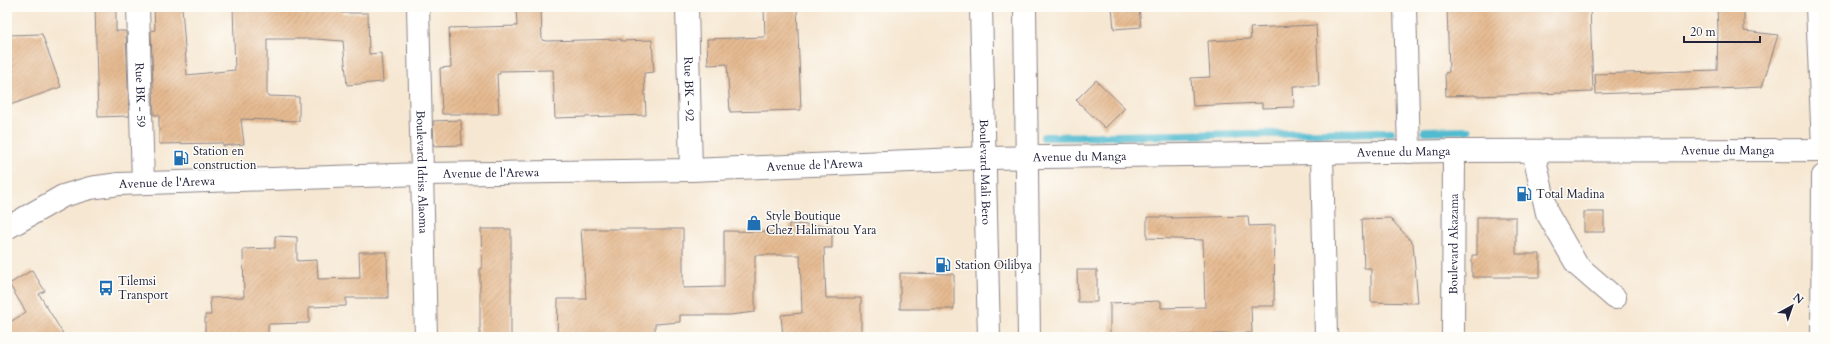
<svg xmlns="http://www.w3.org/2000/svg" width="1830" height="344" viewBox="0 0 1830 344" font-family="Cardo,serif">
	<style>
		.lines { fill: none; stroke-linecap: round; stroke-linejoin: round }
		.stream { stroke: #52bbd0; stroke-width: 8 }
		.building { fill: url(#building-hatch) }
		.minor-casing { stroke: #8c8486; stroke-width: 24 }
		.major-casing { stroke: #8c8486; stroke-width: 24 }
		.minor { stroke: #fff; stroke-width: 22 }
		.major { stroke: #fff; stroke-width: 22 }
		.labels { text-anchor: middle; dominant-baseline: central; stroke-width: 3; stroke-linejoin: round; paint-order: stroke }
		.street-label { font-size: 12px; fill: #22223b; stroke: #fdfcf7 }
		.poi-label { font-size: 12px; fill: #22223b; stroke: #fdfcf7; text-anchor: start }
	</style>
	<defs>
		<pattern id="building-hatch" width="6" height="6" patternUnits="userSpaceOnUse"><rect width="6" height="6" fill="#e5ba91"/><path d="M-1 1l2-2M0 6l6-6M5 7l2-2" fill="none" stroke="#c4a07e"/></pattern>
	</defs>
	<rect width="100%" height="100%" fill="#fdfcf7"/>
	<filter id="ink" filterUnits="userSpaceOnUse"><feTurbulence type="fractalNoise" baseFrequency=".025" numOctaves="2"/><feDisplacementMap in="SourceGraphic" scale="8" xChannelSelector="R" yChannelSelector="G"/><feConvolveMatrix kernelMatrix="1 2 1 2 8 2 1 2 1" color-interpolation-filters="sRGB"/></filter>
	<filter id="wash" filterUnits="userSpaceOnUse"><feTurbulence type="fractalNoise" baseFrequency=".012" numOctaves="4" result="noise"/><feDisplacementMap in="SourceGraphic" scale="16" xChannelSelector="R" yChannelSelector="G"/><feGaussianBlur stdDeviation="0.9" result="paint"/><feColorMatrix in="noise" values="0 0 0 0 0 0 0 0 0 0 0 0 0 0 0 0 0 1.4 0 .05"/><feComposite in="paint" operator="in"/></filter>
	<g filter="url(#wash)">
		<rect width="100%" height="100%" fill="#f6e7d2"/>
		<g class="lines">
			<g class="stream">
				<polyline points="1425,131 1468,130"/>
				<polyline points="1044,137 1391,132"/>
			</g>
		</g>
		<g id="blocks">
			<g class="building">
				<polygon points="95,7 116,7 116,31 126,31 129,116 98,117"/>
				<polygon points="154,7 182,7 187,75 235,70 233,7 342,7 342,13 368,13 369,54 381,53 383,82 347,85 343,41 315,39 267,39 267,96 299,97 299,121 241,119 244,144 223,146 223,143 159,144 159,115 154,115 151,31 155,30"/>
				<polygon points="516,7 541,7 542,40 546,41 621,39 621,41 652,40 654,72 644,73 646,115 555,118 553,70 500,71 500,74 497,74 499,114 442,114 440,68 451,67 449,28 517,26"/>
				<polygon points="764,7 797,7 801,110 730,112 727,64 708,65 707,39 765,37"/>
				<polygon points="1112,7 1139,7 1141,27 1114,29"/>
				<polygon points="1447,7 1590,7 1593,92 1475,96 1475,95 1446,96 1445,73 1449,72"/>
				<polygon points="1717,7 1744,7 1744,31 1778,35 1762,87 1596,94 1595,74 1717,70 1718,29"/>
				<polygon points="1316,25 1319,86 1293,86 1294,107 1262,108 1262,103 1193,106 1191,78 1210,77 1208,41 1251,39 1250,28"/>
				<polygon points="42,34 61,87 7,106 7,35"/>
				<polygon points="1096,80 1125,108 1105,128 1076,100"/>
				<polygon points="461,120 462,145 434,146 433,121"/>
				<rect x="1584" y="212" width="20" height="20"/>
				<polygon points="1248,216 1249,226 1275,225 1274,306 1251,306 1252,333 1110,337 1110,303 1161,301 1161,308 1205,307 1203,240 1147,238 1147,217 1172,217 1171,218"/>
				<polygon points="1477,217 1516,217 1516,254 1540,254 1540,277 1472,277 1472,255 1477,255"/>
				<polygon points="1390,218 1413,243 1418,303 1371,302 1371,268 1364,268 1362,219"/>
				<polygon points="789,224 832,226 832,248 824,248 826,298 861,298 861,337 839,337 839,333 783,337 781,315 802,313 800,255 755,255 755,312 730,315 680,315 680,322 655,324 655,337 557,337 558,299 586,299 581,229 683,229 683,288 724,287 724,231 789,232"/>
				<polygon points="481,229 511,229 511,337 480,337 480,269 482,269"/>
				<polygon points="275,236 297,237 297,261 317,260 318,279 360,278 359,252 387,252 388,298 346,298 346,306 309,307 309,323 268,324 268,337 205,337 205,315 211,315 210,298 244,297 243,249 275,248"/>
				<polygon points="32,270 45,291 39,294 65,337 7,337 7,324 26,312 9,284"/>
				<polygon points="1077,270 1097,270 1097,302 1078,302"/>
				<polygon points="900,273 954,274 954,309 900,309"/>
			</g>
		</g>
	</g>
	<g filter="url(#ink)">
		<use href="#blocks" fill-opacity="0" stroke="#8c8486" stroke-width="1"/>
		<g class="lines">
			<g class="minor-casing">
				<g id="minor">
					<path id="s1" d="M138 7 143 183"/>
					<path id="s2" d="M418 7 426 337"/>
					<path id="s3" d="M687 7 691 170"/>
					<polyline points="1405,7 1409,152"/>
					<polyline points="1817,7 1823,147"/>
					<polyline points="1533,151 1547,213 1577,265 1615,298"/>
					<polyline points="1322,154 1326,337"/>
					<path id="s4" d="M7 228 63 196 90 188 119 184 423 174 691 170 984 158 1454 151 1823 150"/>
					<path id="s5" d="M1453 337 1454 151"/>
					<polyline points="1822,337 1823,176"/>
				</g>
			</g>
			<g class="major-casing">
				<g id="major">
					<path id="s6" d="M981 7 989 337"/>
					<polyline points="1025,7 1029,337"/>
				</g>
			</g>
			<use href="#minor" class="minor"/>
			<use href="#major" class="major"/>
		</g>
	</g>
	<defs>
		<g id="fuel-bare" transform="scale(1.2)"><path d="M-5.5-6h7V0h2V4h1.3V-2.5L3-4.5l.8-.8L6-3V5H2.5V1h-1V6h-7ZM-4.2-4.7v3.2H.2V-4.7Z" fill="#1f6fb2" stroke="#fdfcf7" stroke-width="2.5" paint-order="stroke"/></g>
		<g id="shop-bare" transform="scale(1.2)"><path d="M-5-2.5h2.3a2.7 3.5 0 0 1 5.4 0H5L5.5 6h-11ZM-1.5-2.5h3a1.5 2.3 0 0 0-3 0Z" fill="#1f6fb2" stroke="#fdfcf7" stroke-width="2.5" paint-order="stroke"/></g>
		<g id="bus-bare" transform="scale(1.2)"><path d="M-5-6H5V4H4V6H2V4H-2V6H-4V4H-5ZM-3.5-4V0h7V-4ZM-3.5 1.2v1.5H-2V1.2ZM2 1.2v1.5H3.5V1.2Z" fill="#1f6fb2" stroke="#fdfcf7" stroke-width="2.5" paint-order="stroke"/></g>
	</defs>
	<g fill-rule="evenodd">
		<use href="#fuel-bare" x="181" y="158"/>
		<use href="#fuel-bare" x="1524" y="194"/>
		<use href="#shop-bare" x="754" y="223"/>
		<use href="#fuel-bare" x="943" y="265"/>
		<use href="#bus-bare" x="106" y="288"/>
	</g>
	<g class="labels">
		<g class="street-label">
			<text stroke="none"><textPath href="#s3" startOffset="82">Rue BK - 92</textPath></text>
			<text stroke="none"><textPath href="#s1" startOffset="88">Rue BK - 59</textPath></text>
			<text stroke="none"><textPath href="#s4" startOffset="1731">Avenue du Manga</textPath></text>
			<text stroke="none"><textPath href="#s4" startOffset="1407">Avenue du Manga</textPath></text>
			<text stroke="none"><textPath href="#s4" startOffset="1083">Avenue du Manga</textPath></text>
			<text stroke="none"><textPath href="#s4" startOffset="818">Avenue de l'Arewa</textPath></text>
			<text stroke="none"><textPath href="#s2" startOffset="165">Boulevard Idriss Alaoma</textPath></text>
			<text stroke="none"><textPath href="#s6" startOffset="165">Boulevard Mali Bero</textPath></text>
			<text stroke="none"><textPath href="#s4" startOffset="494">Avenue de l'Arewa</textPath></text>
			<text stroke="none"><textPath href="#s4" startOffset="170">Avenue de l'Arewa</textPath></text>
			<text stroke="none"><textPath href="#s5" startOffset="93">Boulevard Akazama</textPath></text>
		</g>
		<g class="poi-label">
			<text x="193" y="151">Station en<tspan x="193" dy="14">construction</tspan></text>
			<text x="1536" y="194">Total Madina</text>
			<text x="766" y="216">Style Boutique<tspan x="766" dy="14">Chez Halimatou Yara</tspan></text>
			<text x="955" y="265">Station Oilibya</text>
			<text x="118" y="281">Tilemsi<tspan x="118" dy="14">Transport</tspan></text>
		</g>
	</g>
	<rect width="1830" height="344" fill="none" stroke="#fdfcf7" stroke-width="24"/>
	<g transform="translate(1792 306) rotate(40)" stroke="#fdfcf7" stroke-width="3" paint-order="stroke">
	<path d="M0-3L7 15L0 10L-7 15Z" fill="#22223b"/>
	<text y="-6" font-size="11" font-weight="bold" text-anchor="middle" fill="#22223b">N</text>
	</g>
	<path d="M1684 36v6h76v-6" fill="none" stroke="#22223b" stroke-width="2"/>
	<text x="1690" y="36" font-size="12" fill="#22223b" stroke="#fdfcf7" stroke-width="3" paint-order="stroke">20 m</text>
</svg>
